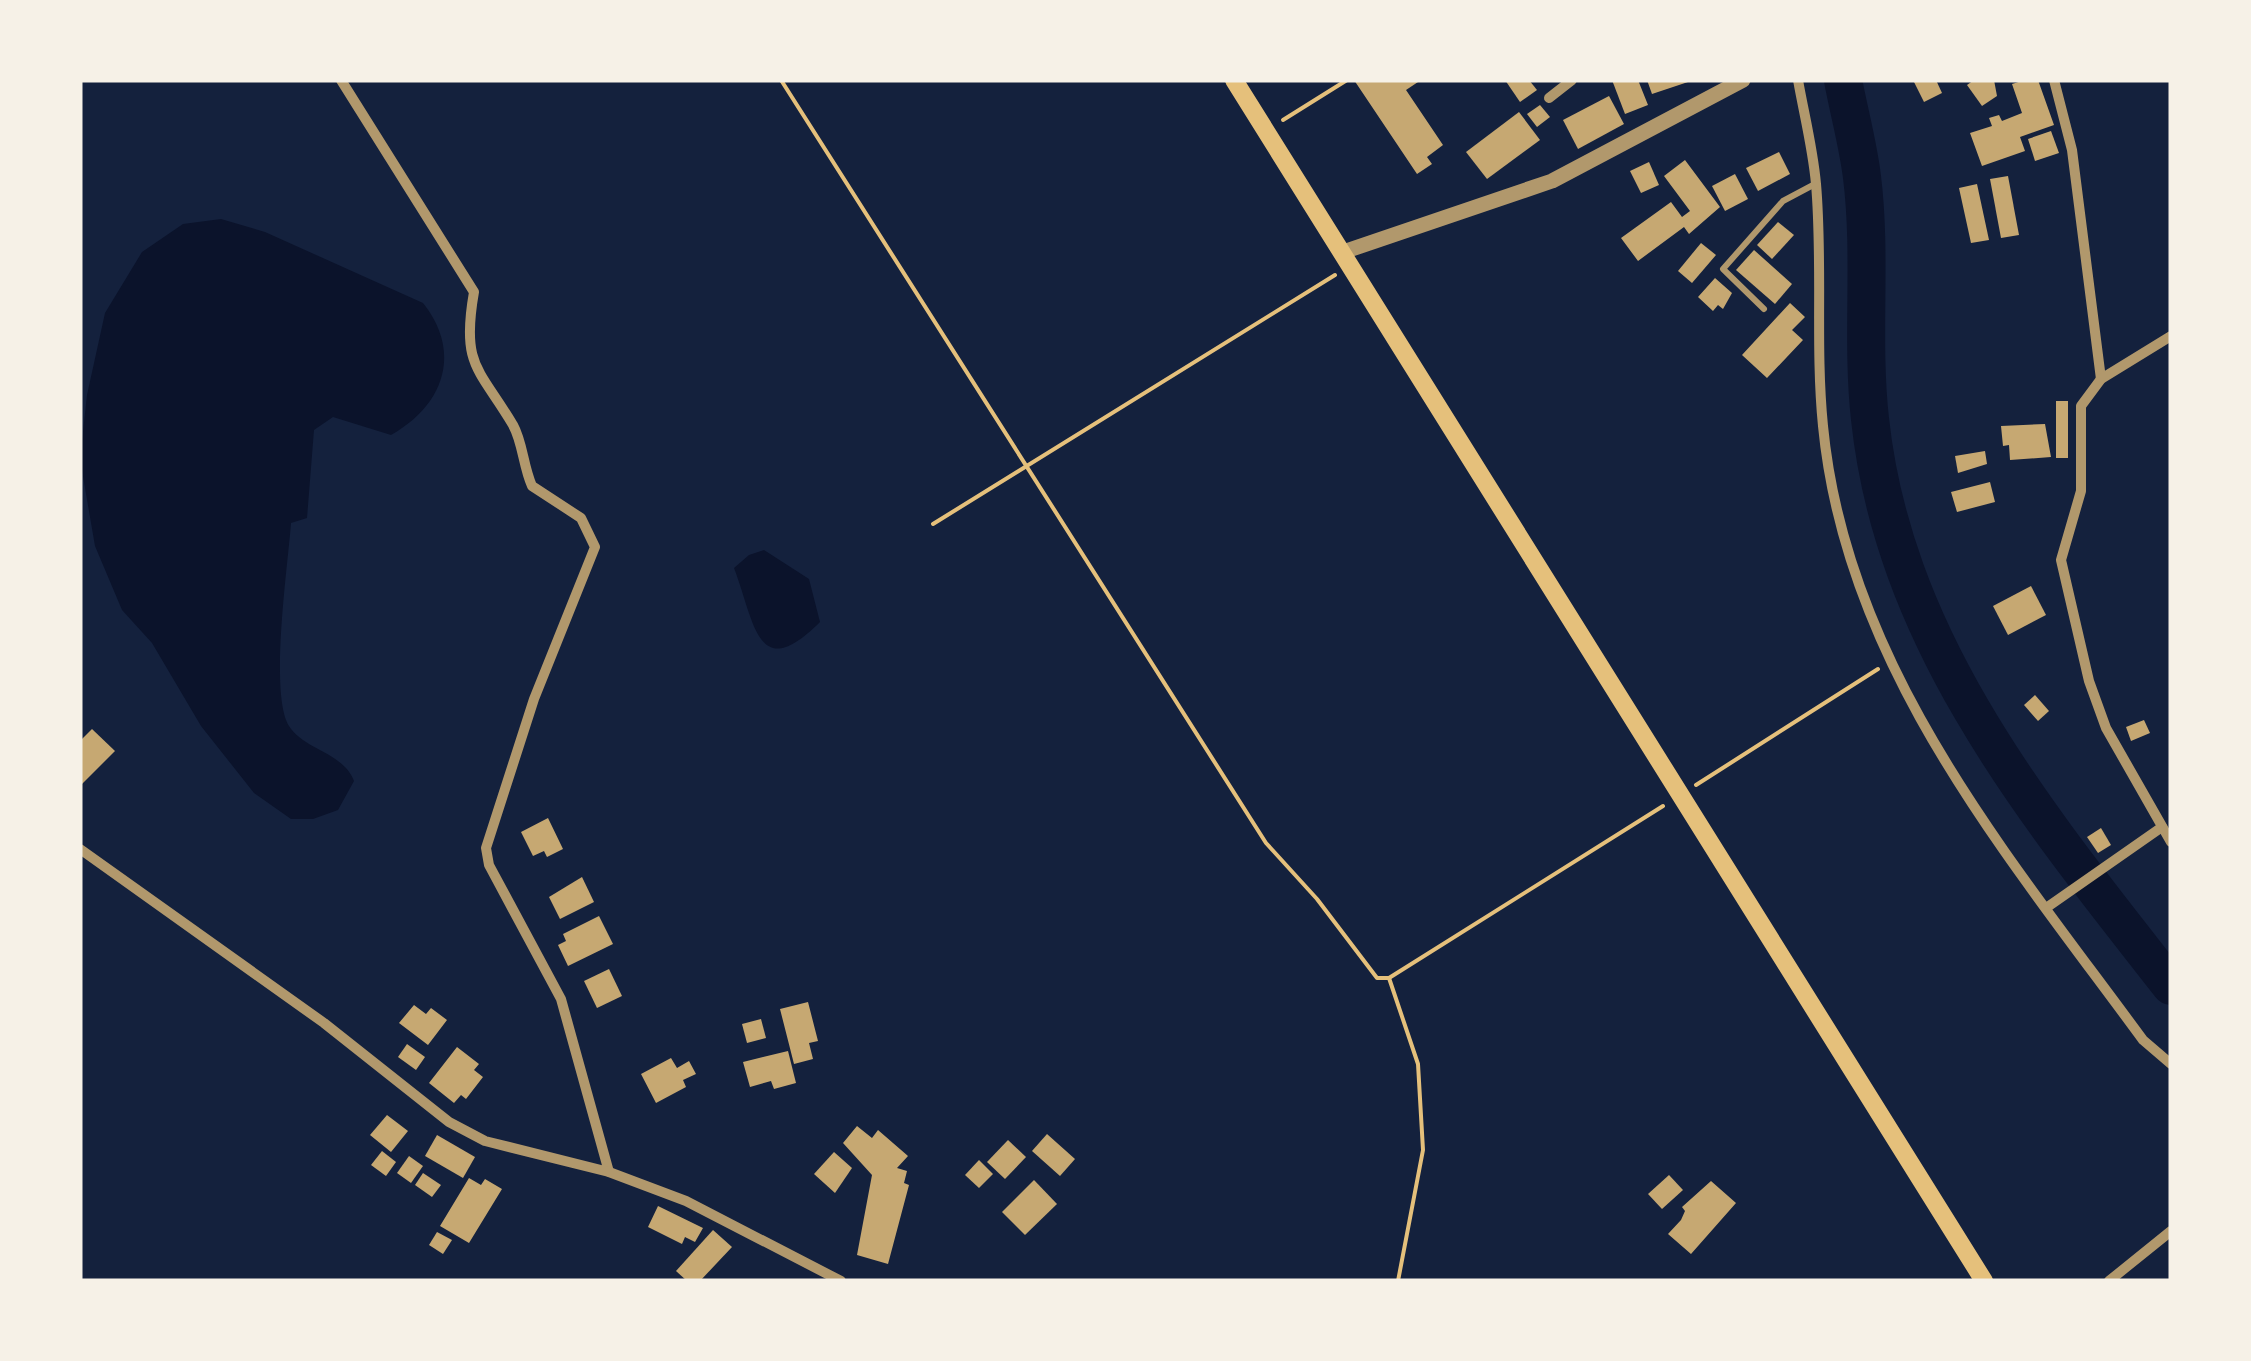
<svg xmlns="http://www.w3.org/2000/svg" width="2251" height="1361" viewBox="0 0 2251 1361" font-family="Signika,sans-serif">
	<style>
		.water { fill: #0b132b }
		.lines { fill: none; stroke-linecap: round; stroke-linejoin: round }
		.river { stroke: #0b132b; stroke-width: 38 }
		.building { fill: #c6a872 }
		.path { stroke: #e5c07b; stroke-width: 4 }
		.service { stroke: #b1986c; stroke-width: 6 }
		.minor { stroke: #b1986c; stroke-width: 10 }
		.tertiary { stroke: #b1986c; stroke-width: 15 }
		.secondary { stroke: #e5c07b; stroke-width: 18 }
	</style>
	<rect width="100%" height="100%" fill="#14213d"/>
	<g class="water">
		<path d="M221 219 265 232 423 303C463 353 443 406 391 435L333 417 314 430 307 518 291 523C288 565 269 694 289 726 304 750 343 752 354 781L338 810 313 819H291L254 793 201 726 152 643 122 610 95 546 80 459 87 395 105 313 142 252 183 224Z"/>
		<path d="M764 550 809 579 820 622C757 685 755 623 734 568L749 555Z"/>
	</g>
	<g class="lines">
		<path class="river" d="M1843 80C1849 112 1858 144 1862 177 1872 257 1861 339 1870 419 1894 643 2037 815 2171 986"/>
	</g>
	<g class="building">
		<polygon points="1354,80 1421,80 1406,90 1443,145 1427,157 1432,164 1417,174"/>
		<polygon points="1505,80 1529,80 1537,90 1520,102"/>
		<polygon points="1612,80 1638,80 1648,105 1625,114"/>
		<polygon points="1647,80 1691,80 1691,81 1652,94"/>
		<polygon points="1913,80 1936,80 1942,93 1924,102"/>
		<polygon points="1974,80 1994,80 1997,96 1982,106 1967,85"/>
		<polygon points="2025,80 2038,80 2054,125 2020,137 2025,151 1982,166 1970,133 1992,126 1989,118 1999,115 2002,121 2022,113 2012,84"/>
		<polygon points="1609,96 1624,124 1578,149 1563,120"/>
		<polygon points="1540,105 1550,117 1537,127 1527,114"/>
		<polygon points="1519,112 1540,140 1487,179 1466,152"/>
		<polygon points="2051,131 2059,153 2035,161 2028,139"/>
		<polygon points="1779,152 1790,174 1758,191 1746,168"/>
		<polygon points="1685,160 1720,207 1689,234 1684,227 1638,261 1621,238 1671,202 1682,217 1690,211 1664,176"/>
		<polygon points="1649,162 1659,185 1641,193 1630,171"/>
		<polygon points="1735,174 1748,199 1725,211 1712,186"/>
		<polygon points="2008,176 2019,235 2001,238 1990,179"/>
		<polygon points="1977,184 1989,240 1971,243 1959,188"/>
		<polygon points="1778,222 1794,235 1772,259 1757,245"/>
		<polygon points="1701,243 1716,255 1692,283 1678,271"/>
		<polygon points="1754,250 1792,284 1775,304 1736,270"/>
		<polygon points="1715,278 1732,293 1723,309 1718,305 1713,311 1698,297"/>
		<polygon points="1790,303 1805,317 1792,330 1803,340 1767,378 1742,355"/>
		<rect x="2056" y="401" width="12" height="57"/>
		<polygon points="2045,424 2051,457 2010,460 2009,445 2003,446 2001,426"/>
		<polygon points="1985,451 1987,464 1958,473 1955,456"/>
		<polygon points="1990,482 1995,502 1957,512 1951,492"/>
		<polygon points="2031,586 2046,615 2008,635 1993,606"/>
		<polygon points="2035,695 2049,711 2038,721 2024,705"/>
		<polygon points="2144,720 2150,733 2131,741 2126,727"/>
		<polygon points="92,729 115,751 80,786 80,741"/>
		<polygon points="548,818 563,849 547,857 544,851 533,856 521,832"/>
		<polygon points="2101,828 2111,845 2098,853 2087,837"/>
		<polygon points="582,877 594,902 560,919 549,897"/>
		<polygon points="599,916 613,944 568,966 558,945 566,941 563,934"/>
		<polygon points="609,969 622,996 597,1008 584,981"/>
		<polygon points="808,1002 818,1041 809,1043 813,1059 794,1064 780,1009"/>
		<polygon points="414,1005 426,1014 431,1008 447,1020 428,1045 399,1023"/>
		<polygon points="761,1019 766,1038 747,1043 742,1024"/>
		<polygon points="407,1044 425,1057 416,1070 398,1057"/>
		<polygon points="457,1047 479,1064 474,1070 483,1077 466,1099 461,1095 454,1103 429,1083"/>
		<polygon points="788,1051 796,1083 774,1089 771,1081 750,1087 743,1062"/>
		<polygon points="671,1058 677,1068 689,1061 696,1074 683,1080 686,1087 656,1103 641,1074"/>
		<polygon points="387,1115 408,1131 391,1152 370,1135"/>
		<polygon points="857,1126 872,1138 878,1130 908,1156 897,1168 907,1171 904,1183 909,1185 888,1264 857,1255 872,1175 843,1143"/>
		<polygon points="1047,1134 1075,1159 1060,1176 1032,1151"/>
		<polygon points="437,1135 475,1157 463,1178 425,1156"/>
		<polygon points="1008,1140 1026,1157 1005,1179 987,1162"/>
		<polygon points="382,1151 396,1162 386,1176 371,1165"/>
		<polygon points="834,1152 852,1168 835,1193 814,1174"/>
		<polygon points="409,1156 423,1166 411,1183 397,1173"/>
		<polygon points="979,1160 993,1174 979,1188 965,1175"/>
		<polygon points="423,1173 441,1185 432,1197 415,1185"/>
		<polygon points="1669,1175 1683,1190 1662,1209 1648,1194"/>
		<polygon points="469,1178 481,1185 485,1179 502,1189 469,1243 440,1226"/>
		<polygon points="1034,1180 1057,1204 1025,1235 1002,1212"/>
		<polygon points="1711,1181 1736,1203 1691,1254 1668,1234 1681,1220 1685,1211 1682,1207"/>
		<polygon points="658,1206 703,1228 695,1242 685,1237 682,1244 648,1227"/>
		<polygon points="713,1230 732,1247 700,1281 687,1281 676,1271"/>
		<polygon points="437,1232 452,1240 443,1254 429,1245"/>
	</g>
	<g class="lines">
		<g class="path">
			<polyline points="781,80 1266,843 1317,899 1377,978 1389,978 1663,806"/>
			<polyline points="1283,120 1347,80"/>
			<polyline points="933,524 1335,275"/>
			<polyline points="1696,785 1878,669"/>
			<polyline points="1389,978 1418,1064 1423,1150 1398,1281"/>
		</g>
		<polyline class="service" points="1764,309 1723,269 1783,201 1815,184"/>
		<g class="minor">
			<path d="M341 80 474 292C461 366 479 368 513 425 523 443 523 466 532 486L581 518 595 547 534 699 486 848 489 865 561 999 609 1172"/>
			<path d="M1798 80C1804 114 1813 149 1816 184 1823 264 1815 346 1823 426 1846 666 2006 853 2143 1040L2171 1064"/>
			<polyline points="2054,80 2072,150 2101,379"/>
			<polyline points="1549,98 1572,80"/>
			<polyline points="2171,336 2101,379 2081,406 2081,491 2061,560 2089,681 2106,728 2171,842"/>
			<polyline points="80,849 324,1023 449,1122 485,1141 609,1172 686,1201 841,1281"/>
			<polyline points="2046,908 2162,827"/>
			<polyline points="2109,1281 2171,1231"/>
		</g>
		<polyline class="tertiary" points="1343,252 1552,181 1743,80"/>
		<polyline class="secondary" points="1234,80 1984,1281"/>
	</g>
	<rect width="2251" height="1361" fill="none" stroke="#f6f1e7" stroke-width="165"/>
</svg>
